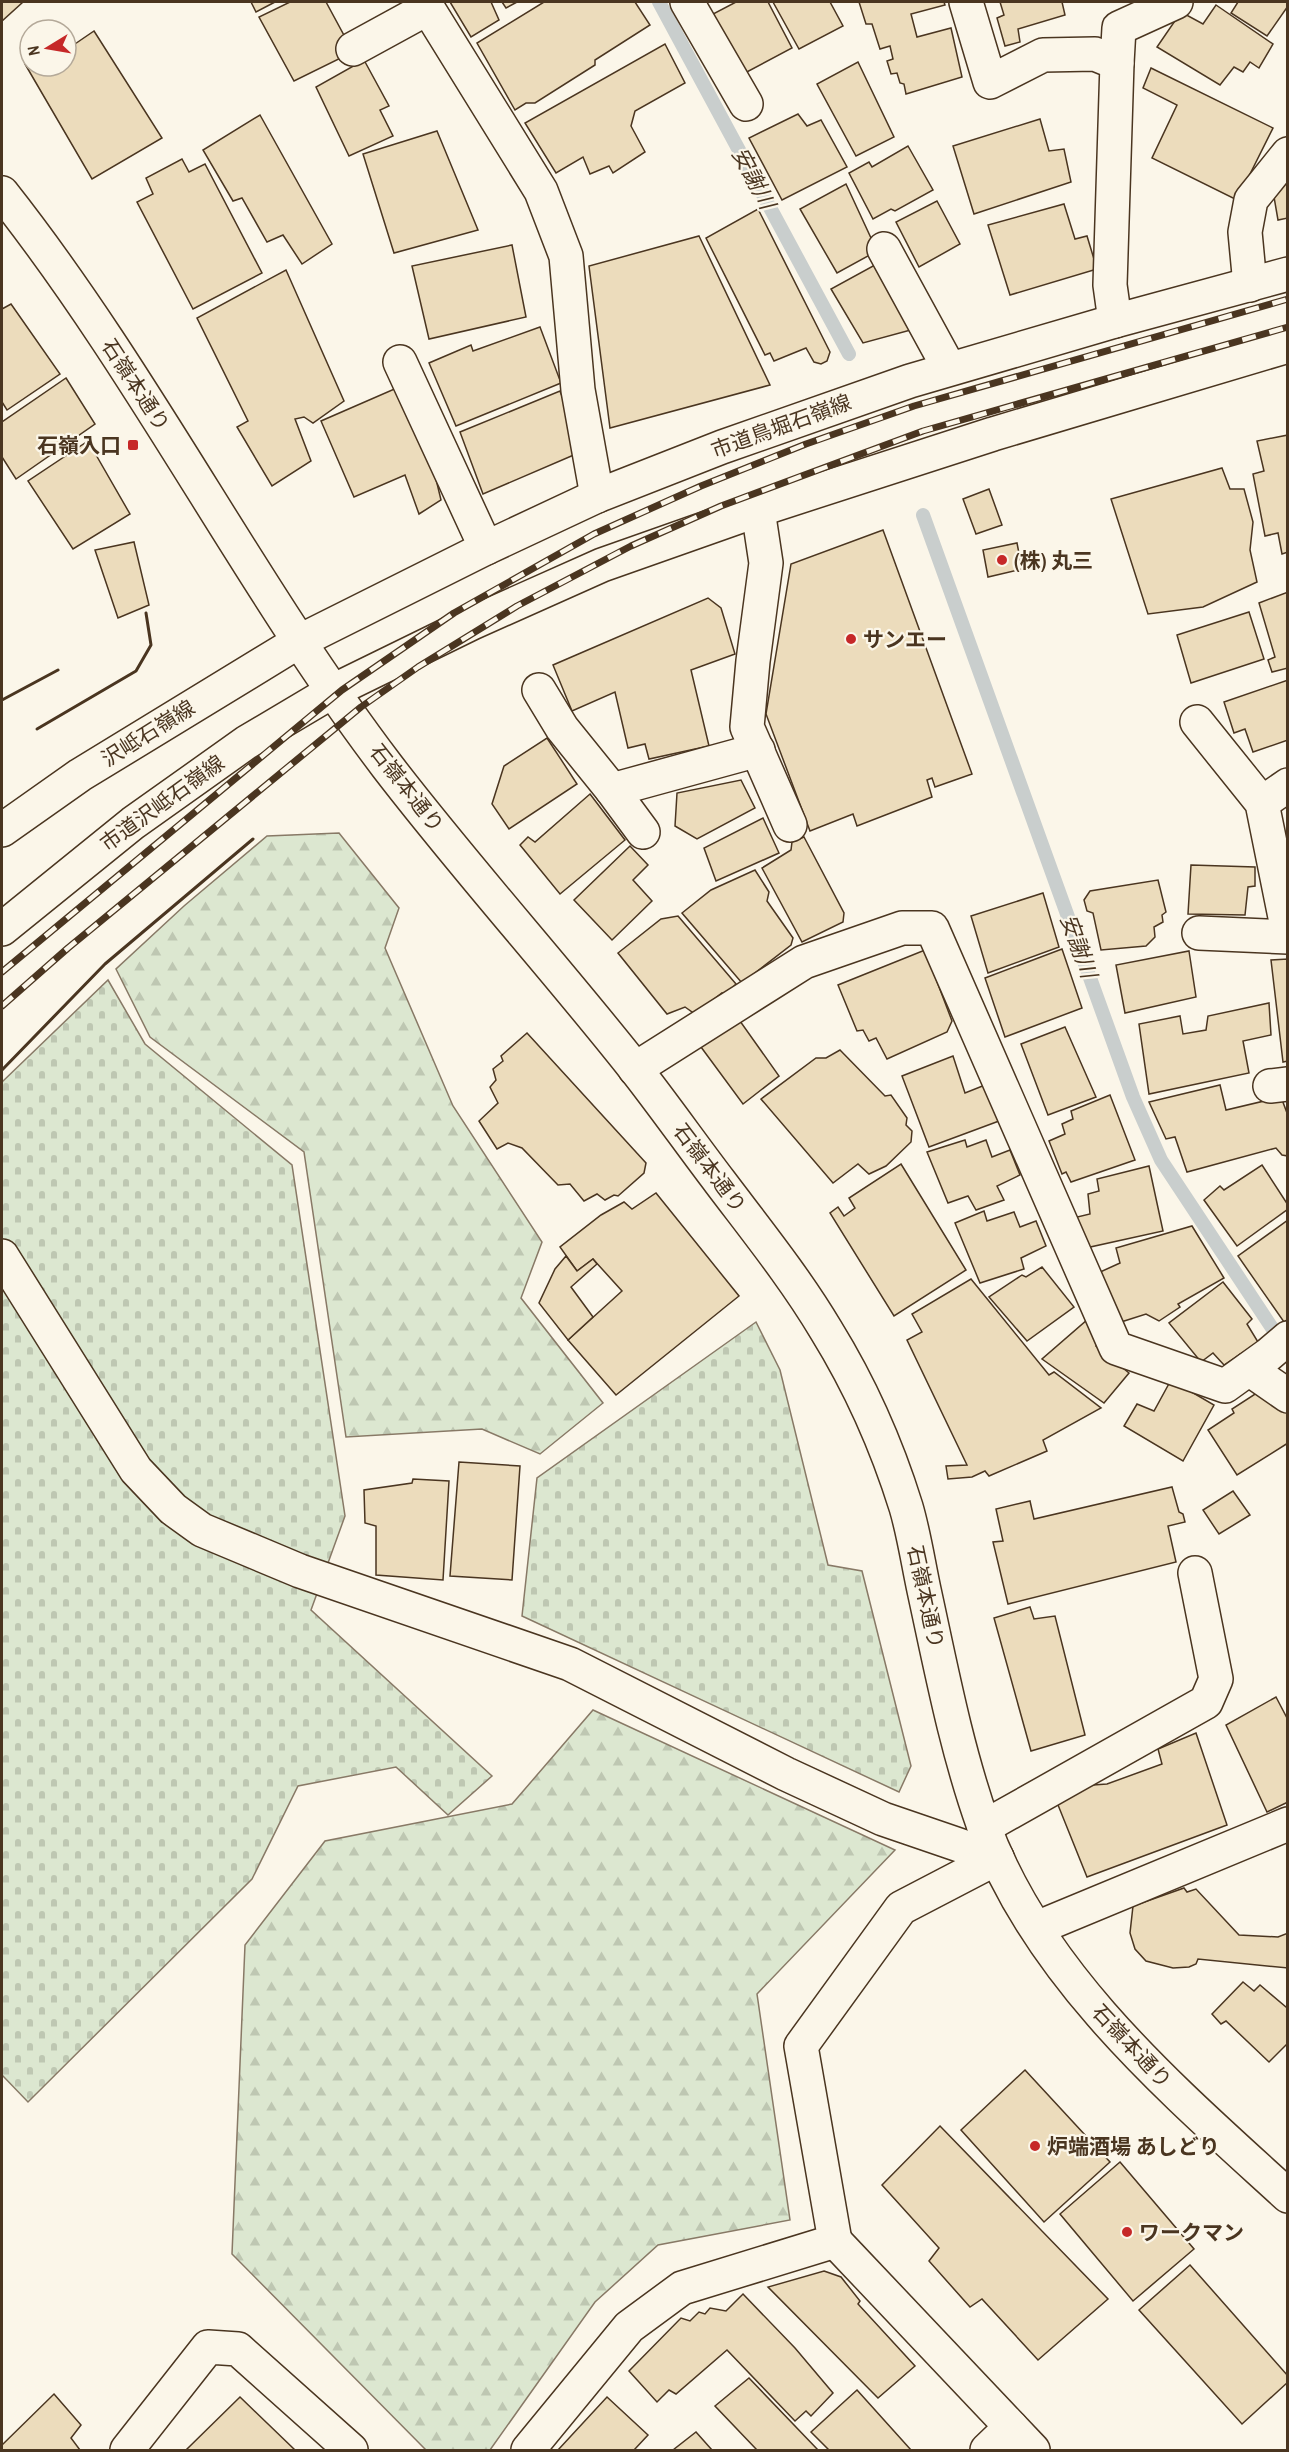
<svg xmlns="http://www.w3.org/2000/svg" width="1289" height="2452" viewBox="0 0 1289 2452" font-family="'Archivo Narrow','Noto Sans JP',sans-serif">
	<style>
		.forest { fill: url(#forest-firs); stroke: #887966; stroke-width: 1.5 }
		.cemetery { fill: url(#cemetery-stones); stroke: #887966; stroke-width: 1.5 }
		.lines { fill: none; stroke-linecap: round; stroke-linejoin: round }
		.stream { stroke: #c9cecd; stroke-width: 14 }
		.building { fill: #ecdcbc; stroke: #4a3520; stroke-width: 1.5 }
		.street-casing { stroke: #4a3520; stroke-width: 36 }
		.secondary-casing { stroke: #4a3520; stroke-width: 36 }
		.street { stroke: #fbf6e9; stroke-width: 33 }
		.secondary { stroke: #fbf6e9; stroke-width: 33 }
		.rail-casing { stroke: #4a3520; stroke-width: 7 }
		.rail { stroke: #fbf6e9; stroke-width: 4.5; stroke-dasharray: 14; stroke-linecap: butt }
		.wall { stroke: #4a3520; stroke-width: 3 }
		.poi-dot { fill: #c62828; stroke: #fbf6e9; stroke-width: 2 }
		.labels { text-anchor: middle; dominant-baseline: central; stroke-width: 4.5; stroke-linejoin: round; paint-order: stroke }
		.street-label { font-size: 21px; fill: #4a3520; stroke: #fbf6e9 }
		.poi-label { font-size: 21px; font-weight: bold; fill: #4a3520; stroke: #fbf6e9; text-anchor: start }
		.water-label { font-size: 22px; font-style: italic; fill: #4a3520; stroke: #fbf6e9 }
	</style>
	<defs>
		<pattern id="forest-firs" width="22" height="20" patternUnits="userSpaceOnUse" patternTransform="scale(1.5)"><rect width="22" height="20" fill="#dce7d0"/><path d="M5 1l3.5 6h-7zM16 11l3.5 6h-7z" fill="#bec7b2"/></pattern>
		<pattern id="cemetery-stones" width="16" height="16" patternUnits="userSpaceOnUse" patternTransform="scale(1.5)"><rect width="16" height="16" fill="#dce7d0"/><path d="M2 7V4a2 2 0 0 1 4 0v3zM10 15v-3a2 2 0 0 1 4 0v3z" fill="#bec7b2"/></pattern>
	</defs>
	<rect width="100%" height="100%" fill="#fbf6e9"/>
	<g class="forest">
		<polygon points="339,833 399,908 385,948 453,1106 542,1242 521,1298 603,1403 540,1454 482,1429 346,1437 304,1152 150,1037 116,969 184,906 267,836"/>
		<polygon points="593,1710 895,1850 757,1994 790,2220 658,2245 595,2302 490,2450 426,2450 232,2254 245,1945 325,1841 512,1804"/>
	</g>
	<g class="cemetery">
		<polygon points="108,980 145,1044 292,1165 345,1516 311,1610 492,1776 448,1815 396,1767 298,1786 252,1879 28,2102 2,2075 2,1082"/>
		<polygon points="756,1322 780,1370 828,1565 862,1571 911,1766 899,1792 522,1616 537,1478"/>
	</g>
	<g class="lines">
		<g class="stream">
			<polyline points="659,2 849,354"/>
			<polyline points="923,515 1133,1097 1161,1160 1282,1343"/>
		</g>
	</g>
	<g class="building">
		<polygon points="2,2 23,2 2,21"/>
		<polygon points="251,2 275,2 256,12"/>
		<polygon points="290,2 326,2 353,52 294,81 259,17"/>
		<polygon points="450,2 491,2 499,20 471,37"/>
		<polygon points="502,2 517,2 506,8"/>
		<polygon points="544,2 635,2 650,25 595,60 595,65 535,103 526,103 515,110 477,43"/>
		<polygon points="736,2 768,2 792,48 745,73 713,14"/>
		<polygon points="773,2 830,2 843,26 799,49"/>
		<polygon points="859,2 944,2 945,5 911,14 917,37 951,28 962,77 906,94 904,84 900,83 897,73 891,74 887,61 893,59 890,46 880,49 872,24 866,24"/>
		<polygon points="1000,2 1062,2 1065,15 1018,29 1020,42 1005,46 997,18 1004,15"/>
		<polygon points="1238,2 1288,2 1288,6 1267,36 1231,13"/>
		<polygon points="1216,5 1273,44 1259,68 1250,62 1243,72 1234,67 1220,85 1157,47 1181,12 1203,24"/>
		<polygon points="94,31 162,138 92,179 25,64 30,62 30,66 66,66 66,42 68,41 69,48"/>
		<polygon points="665,44 685,83 635,111 631,126 645,152 613,173 609,166 590,174 583,157 556,173 525,123"/>
		<polygon points="364,60 389,106 380,110 393,136 349,156 316,87"/>
		<polygon points="858,62 894,137 856,156 817,84"/>
		<polygon points="1151,68 1273,128 1237,200 1152,158 1177,105 1143,88"/>
		<polygon points="798,114 807,126 821,120 847,167 782,200 749,138"/>
		<polygon points="260,115 332,244 302,264 283,235 267,242 242,198 233,201 203,150"/>
		<polygon points="1040,119 1049,151 1064,149 1071,182 974,214 953,146"/>
		<polygon points="437,131 478,230 394,253 363,154"/>
		<polygon points="908,146 933,190 895,211 891,209 873,219 849,173 869,162 872,167"/>
		<polygon points="182,159 189,172 205,164 262,273 193,309 137,202 153,194 146,178"/>
		<polygon points="1288,177 1288,218 1278,220 1274,197"/>
		<polygon points="846,184 877,251 837,273 800,209"/>
		<polygon points="937,201 960,244 919,267 896,222"/>
		<polygon points="1064,204 1075,239 1087,236 1097,269 1010,295 988,225"/>
		<polygon points="758,209 830,352 827,361 821,364 814,362 806,348 774,361 770,353 765,355 706,238"/>
		<polygon points="699,236 770,385 610,428 589,266"/>
		<polygon points="512,245 526,317 429,339 412,266"/>
		<polygon points="884,260 918,328 863,343 831,289"/>
		<polygon points="286,270 344,401 313,423 304,417 295,419 311,461 272,486 237,427 248,421 197,318"/>
		<polygon points="11,304 60,374 7,410 2,402 2,309"/>
		<polygon points="540,327 561,383 456,426 429,363 471,345 473,351"/>
		<polygon points="66,378 95,424 16,479 2,457 2,422"/>
		<polygon points="399,387 435,475 441,500 419,514 405,475 354,497 321,421"/>
		<polygon points="560,391 583,451 483,494 460,432"/>
		<polygon points="1288,435 1288,552 1282,554 1278,533 1265,536 1253,474 1264,471 1257,441"/>
		<polygon points="88,441 130,514 73,549 28,481"/>
		<polygon points="1222,468 1230,489 1244,489 1253,522 1250,550 1257,582 1203,607 1148,614 1111,499"/>
		<polygon points="989,489 1002,525 976,534 963,499"/>
		<polygon points="883,530 972,774 935,787 932,778 927,780 932,797 857,826 853,814 810,831 766,714 791,564"/>
		<polygon points="134,542 149,605 118,618 95,550"/>
		<polygon points="1017,543 1022,569 988,577 983,550"/>
		<polygon points="1288,592 1288,668 1272,672 1268,660 1275,657 1259,603"/>
		<polygon points="708,598 721,608 735,654 691,670 709,746 649,759 645,744 628,748 615,692 572,711 553,665"/>
		<polygon points="1249,612 1264,659 1191,683 1177,635"/>
		<polygon points="1288,680 1288,740 1253,752 1245,729 1234,733 1224,702"/>
		<polygon points="547,738 577,784 509,829 492,804 504,766"/>
		<polygon points="741,780 755,808 697,839 675,826 677,793"/>
		<polygon points="590,794 625,840 560,894 520,845 528,837 535,842"/>
		<polygon points="763,818 779,853 716,881 704,848"/>
		<polygon points="804,837 844,913 843,922 802,942 762,868 791,850 792,842"/>
		<polygon points="630,846 648,865 633,880 652,901 612,940 574,900"/>
		<polygon points="1191,865 1255,867 1255,886 1248,887 1245,915 1188,914"/>
		<polygon points="755,870 769,892 767,901 793,938 791,945 742,983 682,913 711,890"/>
		<polygon points="1158,880 1166,912 1162,915 1163,922 1154,927 1155,937 1146,946 1101,950 1093,913 1087,911 1084,900 1090,891"/>
		<polygon points="1043,893 1059,947 988,973 971,916"/>
		<polygon points="678,916 736,984 726,995 722,993 695,1014 685,1007 667,1014 618,953 661,919"/>
		<polygon points="1062,949 1082,1008 1005,1037 985,978"/>
		<polygon points="925,950 952,1021 947,1032 887,1059 876,1038 869,1041 863,1030 857,1031 838,985"/>
		<polygon points="1189,951 1196,997 1125,1013 1116,965"/>
		<polygon points="1288,959 1288,1061 1283,1062 1271,960"/>
		<polygon points="1269,1003 1271,1035 1243,1041 1249,1073 1149,1094 1139,1024 1180,1016 1183,1034 1206,1030 1208,1016"/>
		<polygon points="735,1014 779,1076 743,1104 701,1047"/>
		<polygon points="1065,1027 1096,1097 1048,1115 1021,1044"/>
		<polygon points="527,1033 646,1163 644,1173 618,1196 614,1195 605,1200 597,1194 584,1201 570,1184 558,1185 522,1148 508,1143 497,1149 479,1121 498,1103 490,1087 496,1080 493,1069 503,1061 501,1056"/>
		<polygon points="840,1050 885,1096 891,1095 907,1118 906,1125 912,1131 911,1142 886,1166 869,1174 858,1164 833,1183 761,1099 816,1058 826,1058"/>
		<polygon points="953,1056 965,1093 985,1085 999,1121 929,1147 902,1076"/>
		<polygon points="1220,1085 1226,1110 1281,1097 1287,1113 1288,1156 1282,1155 1276,1148 1187,1172 1175,1137 1166,1139 1149,1102"/>
		<polygon points="1110,1095 1135,1160 1071,1182 1066,1172 1062,1174 1049,1141 1065,1134 1062,1124 1073,1119 1071,1111"/>
		<polygon points="965,1140 967,1147 986,1140 992,1157 1010,1150 1020,1175 997,1186 1004,1200 976,1210 968,1196 948,1203 927,1152"/>
		<polygon points="901,1164 966,1270 894,1316 830,1213 838,1207 844,1216 855,1208 849,1198"/>
		<polygon points="1262,1165 1288,1205 1288,1209 1237,1246 1204,1200 1220,1186 1224,1190"/>
		<polygon points="1149,1166 1163,1231 1081,1249 1073,1218 1090,1214 1088,1194 1099,1191 1097,1179"/>
		<polygon points="656,1193 739,1296 616,1395 568,1340 622,1291 593,1259 577,1271 560,1247 601,1215 624,1202 632,1209"/>
		<polygon points="984,1211 987,1221 1014,1212 1020,1227 1036,1221 1046,1246 1021,1258 1024,1269 980,1283 955,1223"/>
		<polygon points="1288,1220 1288,1319 1284,1322 1238,1256"/>
		<polygon points="1192,1226 1224,1278 1178,1304 1180,1307 1159,1321 1146,1314 1121,1322 1098,1273 1120,1263 1116,1248"/>
		<polygon points="566,1256 577,1271 593,1259 597,1264 571,1287 593,1317 568,1340 539,1303 555,1269"/>
		<polygon points="1042,1267 1074,1307 1027,1341 989,1297 1022,1275 1026,1277"/>
		<polygon points="971,1279 1049,1375 1054,1372 1101,1408 1043,1440 1047,1451 989,1476 985,1471 972,1477 948,1479 946,1466 967,1465 907,1340 922,1332 912,1314"/>
		<polygon points="1223,1282 1252,1319 1247,1324 1258,1342 1224,1365 1213,1353 1201,1362 1169,1323"/>
		<polygon points="1087,1320 1100,1343 1096,1346 1129,1373 1104,1403 1042,1359"/>
		<polygon points="1171,1380 1214,1405 1183,1461 1124,1426 1137,1404 1154,1411"/>
		<polygon points="1269,1385 1288,1412 1288,1443 1237,1475 1208,1430 1234,1413 1232,1409"/>
		<polygon points="459,1462 520,1466 512,1580 450,1576"/>
		<polygon points="413,1479 449,1481 443,1580 376,1575 376,1526 365,1523 364,1490 412,1483"/>
		<polygon points="1172,1487 1179,1512 1183,1514 1185,1522 1168,1526 1176,1562 1008,1604 993,1542 1003,1541 996,1509 1030,1501 1034,1519"/>
		<polygon points="1233,1491 1250,1515 1219,1534 1203,1510"/>
		<polygon points="1030,1607 1034,1619 1055,1616 1085,1735 1031,1751 994,1618"/>
		<polygon points="1276,1697 1288,1720 1288,1802 1267,1812 1226,1725"/>
		<polygon points="1196,1733 1227,1825 1087,1877 1056,1800 1093,1785 1107,1784 1162,1764 1158,1749"/>
		<polygon points="1184,1888 1187,1892 1196,1889 1239,1935 1278,1937 1288,1933 1288,1968 1198,1959 1196,1964 1189,1967 1173,1968 1146,1961 1135,1949 1130,1933 1133,1906"/>
		<polygon points="1243,1982 1254,1991 1260,1985 1286,2007 1288,2005 1288,2043 1269,2062 1226,2021 1221,2024 1212,2014"/>
		<polygon points="1025,2070 1110,2162 1044,2222 961,2130"/>
		<polygon points="940,2126 1108,2299 1038,2360 982,2299 970,2307 929,2261 939,2248 882,2185"/>
		<polygon points="1120,2162 1194,2249 1133,2301 1060,2214"/>
		<polygon points="1190,2265 1288,2376 1288,2382 1242,2424 1139,2310"/>
		<polygon points="824,2271 841,2277 860,2301 858,2304 915,2366 878,2398 768,2287"/>
		<polygon points="743,2294 795,2348 833,2393 811,2416 806,2411 795,2421 727,2350 676,2394 669,2390 657,2402 629,2371 681,2318 690,2321 699,2312 705,2314 710,2308 726,2311"/>
		<polygon points="749,2378 818,2450 757,2450 715,2406"/>
		<polygon points="857,2390 911,2450 829,2450 811,2432"/>
		<polygon points="54,2394 81,2425 71,2438 80,2450 2,2450 2,2445"/>
		<polygon points="240,2397 295,2450 186,2450"/>
		<polygon points="607,2397 648,2435 634,2450 558,2450"/>
		<polygon points="696,2432 712,2450 673,2450"/>
	</g>
	<g class="lines">
		<g class="street-casing">
			<g id="street">
				<polyline points="424,2 541,191 566,256 578,390 597,496"/>
				<polyline points="687,2 746,104"/>
				<polyline points="966,2 990,82 1043,55 1095,54 1117,63 1110,285 1115,321"/>
				<polyline points="353,49 428,8"/>
				<polyline points="1117,63 1119,28 1176,2"/>
				<polyline points="884,249 949,368"/>
				<polyline points="1250,285 1245,232 1251,200 1288,154"/>
				<polyline points="400,362 486,548"/>
				<polyline points="758,510 766,563 753,661 747,727 790,825"/>
				<polyline points="539,690 562,728 612,790 758,750"/>
				<polyline points="1197,722 1262,803 1288,932"/>
				<polyline points="612,790 643,832"/>
				<polyline points="1262,803 1288,785"/>
				<polyline points="1199,933 1288,937"/>
				<polyline points="635,1069 804,962 902,928 932,928 1116,1348 1225,1386 1268,1355 1288,1338"/>
				<polyline points="1270,1086 1288,1084"/>
				<polyline points="2,1256 136,1470 173,1509 202,1530 300,1571 570,1664 786,1774 883,1819 997,1858"/>
				<polyline points="1249,1369 1288,1396"/>
				<polyline points="984,1827 1206,1702 1216,1679 1195,1573"/>
				<polyline points="1037,1928 1288,1824"/>
				<polyline points="835,2241 1033,2450"/>
				<polyline points="127,2450 208,2347 238,2349 351,2450"/>
				<polyline points="528,2450 629,2327 682,2288 835,2241 801,2046 901,1908 997,1858"/>
				<polyline points="987,2450 1011,2427"/>
			</g>
		</g>
		<g class="secondary-casing">
			<g id="secondary">
				<path d="M2 193C145 374 248 583 387 766 466 869 553 965 633 1066 663 1104 691 1144 720 1182 757 1231 795 1278 826 1330 860 1385 887 1446 906 1507 914 1534 918 1562 924 1590 941 1668 956 1748 983 1824 1038 1976 1172 2090 1288 2196"/>
				<polyline points="2,830 80,775 298,642 486,548 597,496 722,447 910,381 1115,321 1288,274"/>
				<polyline points="2,929 133,823 247,742 333,691 472,623 602,565 758,510 993,434 1288,346"/>
			</g>
		</g>
		<use href="#street" class="street"/>
		<use href="#secondary" class="secondary"/>
		<g class="rail-casing">
			<g id="rail">
				<polyline points="2,972 342,690 454,613 594,534 701,486 806,444 914,406 1288,299"/>
				<polyline points="2,1006 68,948 361,707 418,667 517,606 631,546 721,506 923,431 1288,327"/>
			</g>
		</g>
		<use href="#rail" class="rail"/>
		<g class="wall">
			<polyline points="2,700 58,670"/>
			<polyline points="37,729 136,671 151,645 146,613"/>
			<polyline points="2,1070 105,964 253,839"/>
		</g>
	</g>
	<g class="poi-dot">
		<rect x="127" y="439" width="12" height="12" rx="3"/>
		<circle cx="1002" cy="560" r="6"/>
		<circle cx="851" cy="639" r="6"/>
		<circle cx="1035" cy="2146" r="6"/>
		<circle cx="1127" cy="2232" r="6"/>
	</g>
	<g class="labels">
		<g class="street-label">
			<text transform="translate(136 385) rotate(57)">石嶺本通り</text>
			<text transform="translate(781 426) rotate(-20)">市道鳥堀石嶺線</text>
			<text transform="translate(148 733) rotate(-32)">沢岻石嶺線</text>
			<text transform="translate(407 788) rotate(52)">石嶺本通り</text>
			<text transform="translate(162 803) rotate(-36)">市道沢岻石嶺線</text>
			<text transform="translate(710 1168) rotate(53)">石嶺本通り</text>
			<text transform="translate(926 1597) rotate(78)">石嶺本通り</text>
			<text transform="translate(1132 2046) rotate(47)">石嶺本通り</text>
		</g>
		<g class="poi-label">
			<text x="121" y="445" text-anchor="end">石嶺入口</text>
			<text x="1014" y="560">(株) 丸三</text>
			<text x="863" y="639">サンエー</text>
			<text x="1047" y="2146">炉端酒場 あしどり</text>
			<text x="1139" y="2232">ワークマン</text>
		</g>
		<g class="water-label">
			<text transform="translate(754 178) rotate(62)">安謝川</text>
			<text transform="translate(1079 946) rotate(70)">安謝川</text>
		</g>
	</g>
	<rect width="1289" height="2452" fill="none" stroke="#4a3520" stroke-width="6"/>
	<g transform="translate(48 48) rotate(259)"><circle r="28" fill="#fbf6e9" stroke="#b4a999" stroke-width="1.5"/>
	<path d="M0-4.5L10 22L0 15L-10 22Z" fill="#c62828"/>
	<text y="-9" font-size="16" font-weight="bold" text-anchor="middle" fill="#4a3520">N</text>
	</g>
</svg>
